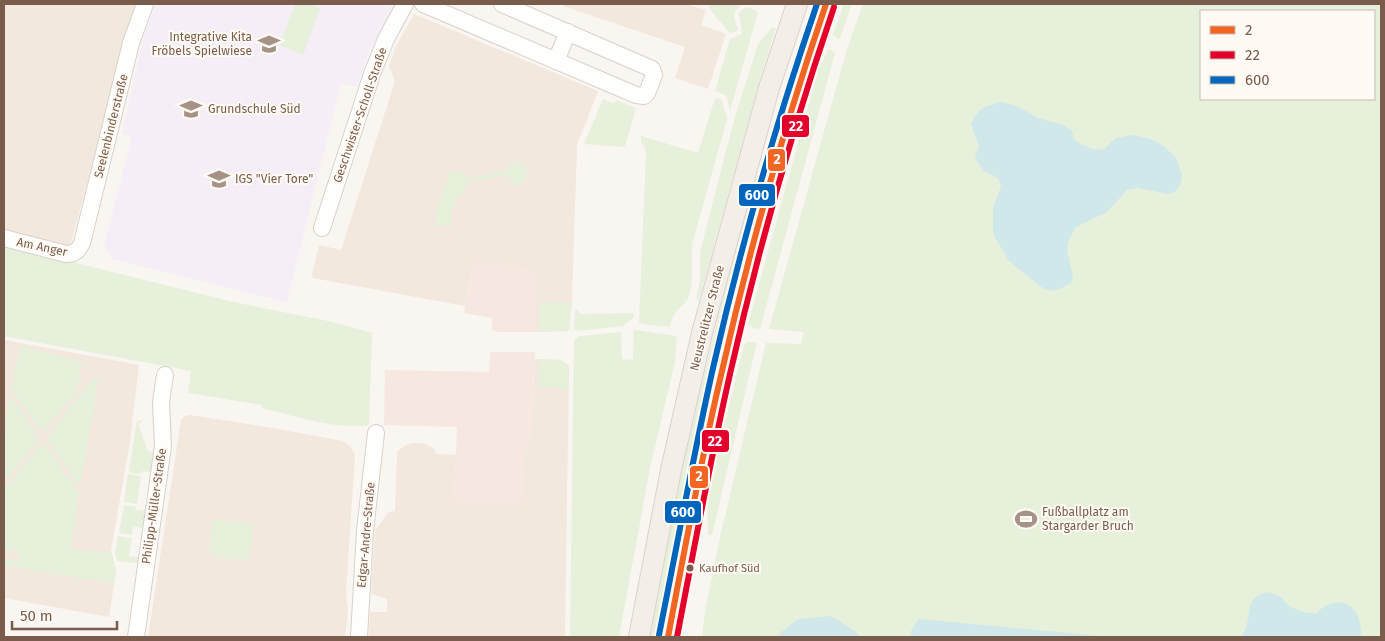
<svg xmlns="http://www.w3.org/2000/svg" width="1385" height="641" viewBox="0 0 1385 641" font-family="'Fira Sans',sans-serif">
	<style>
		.residential { fill: #f2e8de }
		.commercial { fill: #f6e8e1 }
		.education { fill: #f6eef6 }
		.green { fill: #e7f0db; fill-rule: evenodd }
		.water { fill: #d0e8ea }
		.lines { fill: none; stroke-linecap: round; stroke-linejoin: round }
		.minor-casing { stroke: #d7d1cb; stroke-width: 18 }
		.major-casing { stroke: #dad1cc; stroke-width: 22 }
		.minor { stroke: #fefefd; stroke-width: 16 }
		.major { stroke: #f3eee8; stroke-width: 20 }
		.bus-1-casing { stroke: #fffaf3; stroke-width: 10 }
		.bus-2-casing { stroke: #fffaf3; stroke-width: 10 }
		.bus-3-casing { stroke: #fffaf3; stroke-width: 10 }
		.bus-1 { stroke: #f26522; stroke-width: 6 }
		.bus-2 { stroke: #e4002b; stroke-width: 6 }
		.bus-3 { stroke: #0065bd; stroke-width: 6 }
		.bus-dot { fill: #7a5c4d; stroke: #fffaf3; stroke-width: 2 }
		.labels { text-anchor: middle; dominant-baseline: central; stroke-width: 4; stroke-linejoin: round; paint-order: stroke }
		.bus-label { font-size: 11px; fill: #7a5c4d; stroke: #fffaf3; text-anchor: start }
		.poi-label { font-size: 12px; fill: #7a5c4d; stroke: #fffaf3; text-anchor: start }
		.street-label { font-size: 12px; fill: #7a5c4d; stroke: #fffaf3 }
		.line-badge { stroke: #fffaf3; stroke-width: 2 }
		.badge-label { font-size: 14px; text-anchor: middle; font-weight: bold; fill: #fff }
	</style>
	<rect width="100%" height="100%" fill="#f9f5f0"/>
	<g class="residential">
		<polygon points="4,4 136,4 70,246 4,230"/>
		<polygon points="564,4 686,4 706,10 701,25 726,34 708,89 675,78 685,47 563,6"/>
		<polygon points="414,14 598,91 577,145 572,302 569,331 535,332 535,271 474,262 465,306 313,278 312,274 319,245 341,250 395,81 389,66 396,46"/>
		<polygon points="4,340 139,365 130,442 111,550 116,571 109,617 4,598"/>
		<polygon points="535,359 560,360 568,365 569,367 565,637 369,637 370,612 387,612 387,599 371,594 375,530 389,512 395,511 397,452 403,447 411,443 421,443 428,445 434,449 436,454 456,455 454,502 522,503 523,459 531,432"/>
		<polygon points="190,415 273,428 343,441 351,447 355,455 346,592 348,613 345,637 148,637 181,420 185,416"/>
	</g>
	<g class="commercial">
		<polygon points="474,262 535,271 535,332 498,332 492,330 492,318 464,313"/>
		<polygon points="490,352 535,352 531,432 523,459 522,503 454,502 457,427 384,425 385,370 489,372"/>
	</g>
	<polygon class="education" points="155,4 390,4 392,8 370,50 357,87 341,83 287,302 112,259 104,246 132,137 122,134 143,39"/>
	<g class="green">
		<polygon points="295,4 308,4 320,8 303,55 279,45"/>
		<path d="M708 4H743C730 11 735 20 738 30L731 33 729 32 713 13Z"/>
		<polygon points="844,4 852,4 840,38 838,39 833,35"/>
		<path d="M863 4H1381V637H702L705 611 720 537 766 343 801 344 804 332 769 329 847 49ZM1201 11H1374V99H1201Z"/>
		<polygon points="748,7 758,12 730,111 726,95 715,91 730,39 742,34 739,13 744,8"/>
		<polygon points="772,27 776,28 760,79 699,300 696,299 700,281 700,252 734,120 758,44"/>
		<polygon points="830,49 835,53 760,329 752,328 748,324 818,71 828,50"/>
		<path d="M715 98 721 99 727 117 726 123 693 241C690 259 695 277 689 295 685 307 680 305 675 313 672 317 671 323 669 327L642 324 639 322 646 152 644 146 641 142V136L698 153Z"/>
		<polygon points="603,99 614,104 616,100 636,108 625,147 584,144"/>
		<path d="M517 162 522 163C529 168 528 177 524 184 514 189 512 179 505 175L468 183C464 194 464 192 455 199L450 227 435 225 437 211 449 174 452 171 462 172 468 179 507 170 511 163Z"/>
		<path d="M755 178 760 180C723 332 684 483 658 637H649C676 483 713 330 755 178Z"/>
		<path d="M4 245 233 302 328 321 372 333 369 425C336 430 295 416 262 408V405L188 393 191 371 4 336Z"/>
		<polygon points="540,302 572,302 569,331 540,332"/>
		<polygon points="575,310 577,310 581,314 634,313 634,317 623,326 578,331 574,329"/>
		<polygon points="634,330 677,336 675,362 650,468 619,637 570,637 574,341 579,336 621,332 622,359 633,360"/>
		<polygon points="748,342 757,342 712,535 708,534 707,495 744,345"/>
		<polygon points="20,347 26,347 82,362 77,393 45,430 39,429 11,389"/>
		<polygon points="540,359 560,360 568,365 569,389 538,388"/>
		<polygon points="94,377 98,378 98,382 81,482 77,484 47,439 51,432"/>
		<polygon points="11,395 40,439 4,482 4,432"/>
		<polygon points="143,420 143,421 138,424 148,451 155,453 156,473 142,471 141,474 131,473 129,470 137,421"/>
		<polygon points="43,444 46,445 79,492 71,548 112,554 116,571 114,584 4,565 4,559 17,561 19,552 4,549 4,489 40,445"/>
		<polygon points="128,474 141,476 137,504 124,502"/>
		<polygon points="124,505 136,507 136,510 150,511 147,529 133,526 132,535 119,533"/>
		<polygon points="212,519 254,524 249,560 219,558 209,552"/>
		<polygon points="118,536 132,538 129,556 142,558 141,564 117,561 115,553"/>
	</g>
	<g class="water">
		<path d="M1002 102 1017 106 1038 118 1063 125 1072 131 1074 139 1082 145 1096 150 1104 149 1116 138 1132 135 1151 139 1164 146 1176 158 1182 175 1180 185 1175 192 1168 194 1137 188 1127 190 1107 212 1076 227 1069 239 1067 251 1073 276 1071 283 1060 289 1050 291 1041 287 1009 261 993 234V208L1001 186 998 178 984 171 975 158 979 146 971 124C978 108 985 106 1002 102Z"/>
		<path d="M1269 592 1281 597 1290 607 1307 613H1317C1328 600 1348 597 1357 614 1360 620 1361 630 1362 637H1240C1256 621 1239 596 1269 592Z"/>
		<polygon points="831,616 856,632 860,637 778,637 779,634 798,619"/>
		<polygon points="919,619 1101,636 1105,637 910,637 911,631"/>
	</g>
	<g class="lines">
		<g class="minor-casing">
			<g id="minor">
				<polyline points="423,4 636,95 644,96 647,93 654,75 652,69 502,4"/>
				<polyline points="556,61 568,32"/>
				<polyline points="322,228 372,74 386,39 405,4"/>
				<path d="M4 238 66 254C75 254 78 251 82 243L131 43 145 4"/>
				<polyline points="136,637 163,446 161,402 165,375"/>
				<polyline points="359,637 365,531 376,433"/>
			</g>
		</g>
		<g class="major-casing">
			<g id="major">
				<polyline points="639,637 671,470 702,333 769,88 797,4"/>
				<path d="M668 637C688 536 706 434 730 334 756 223 788 112 826 4"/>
			</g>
		</g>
		<use href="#minor" class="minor"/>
		<use href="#major" class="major"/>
		<g class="bus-1-casing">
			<path id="bus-1" d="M668 637C685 548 701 459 722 371 750 246 785 124 826 4"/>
		</g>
		<g class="bus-2-casing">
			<path id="bus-2" d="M677 637C694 549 710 461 730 374 758 250 793 127 834 7"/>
		</g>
		<g class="bus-3-casing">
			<path id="bus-3" d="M659 635C677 546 693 457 713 368 741 245 776 123 817 4"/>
		</g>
		<use href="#bus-1" class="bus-1"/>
		<use href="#bus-2" class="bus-2"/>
		<use href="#bus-3" class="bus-3"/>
	</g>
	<defs>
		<g id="school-bare" transform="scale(1.725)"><path d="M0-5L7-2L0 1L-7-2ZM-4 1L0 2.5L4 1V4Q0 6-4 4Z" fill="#a69286" stroke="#fffaf3" stroke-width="2.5" paint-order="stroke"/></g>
		<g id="stadium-bare" transform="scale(1.725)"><path d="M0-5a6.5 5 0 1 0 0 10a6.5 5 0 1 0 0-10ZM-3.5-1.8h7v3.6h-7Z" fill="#a69286" stroke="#fffaf3" stroke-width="2.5" paint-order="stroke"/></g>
	</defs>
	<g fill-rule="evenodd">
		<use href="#school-bare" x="269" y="44"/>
		<use href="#school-bare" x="191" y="109"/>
		<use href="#school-bare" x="219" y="179"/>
		<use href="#stadium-bare" x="1026" y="519"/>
	</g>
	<circle class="bus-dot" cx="690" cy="568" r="4.5"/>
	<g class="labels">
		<g class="bus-label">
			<text x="699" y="568">Kaufhof Süd</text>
		</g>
		<g class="poi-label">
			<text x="252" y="37" text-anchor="end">Integrative Kita<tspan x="252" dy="14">Fröbels Spielwiese</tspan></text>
			<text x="208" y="109">Grundschule Süd</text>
			<text x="235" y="179">IGS "Vier Tore"</text>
			<text x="1042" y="512">Fußballplatz am<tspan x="1042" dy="14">Stargarder Bruch</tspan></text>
		</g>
		<g class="street-label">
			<text transform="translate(360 115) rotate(-71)">Geschwister-Scholl-Straße</text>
			<text transform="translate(111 126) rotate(-76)">Seelenbinderstraße</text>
			<text transform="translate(42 247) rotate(12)">Am Anger</text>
			<text transform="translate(707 318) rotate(-76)">Neustrelitzer Straße</text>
			<text transform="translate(154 506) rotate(-82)">Philipp-Müller-Straße</text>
			<text transform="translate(366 535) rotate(-85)">Edgar-Andre-Straße</text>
		</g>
	</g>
	<g class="line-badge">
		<rect x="781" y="114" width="29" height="24" rx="5" fill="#e4002b"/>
		<rect x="767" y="148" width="19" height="24" rx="5" fill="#f26522"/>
		<rect x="738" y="183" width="38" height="24" rx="5" fill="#0065bd"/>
		<rect x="701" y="429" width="29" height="24" rx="5" fill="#e4002b"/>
		<rect x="689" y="465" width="20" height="24" rx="5" fill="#f26522"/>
		<rect x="664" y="500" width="38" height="24" rx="5" fill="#0065bd"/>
	</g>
	<g class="badge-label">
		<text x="796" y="131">22</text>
		<text x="777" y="164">2</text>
		<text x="757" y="200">600</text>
		<text x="715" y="446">22</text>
		<text x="699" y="481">2</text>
		<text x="683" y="517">600</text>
	</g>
	<rect width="1385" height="641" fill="none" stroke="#7a5c4d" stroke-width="10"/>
	<rect x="1200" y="10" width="175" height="90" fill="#fffaf3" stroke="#cabbb1"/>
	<rect x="1210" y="26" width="25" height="8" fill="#f26522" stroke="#cabbb1"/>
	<text x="1245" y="35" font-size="15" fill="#7a5c4d">2</text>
	<rect x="1210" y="51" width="25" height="8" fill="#e4002b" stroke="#cabbb1"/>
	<text x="1245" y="60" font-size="15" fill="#7a5c4d">22</text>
	<rect x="1210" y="76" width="25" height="8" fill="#0065bd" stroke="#cabbb1"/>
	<text x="1245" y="85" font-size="15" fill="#7a5c4d">600</text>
	<path d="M12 621v8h105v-8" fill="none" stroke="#7a5c4d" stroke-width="2.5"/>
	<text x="20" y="621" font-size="15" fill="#7a5c4d" stroke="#fffaf3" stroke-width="4" paint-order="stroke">50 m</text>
</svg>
